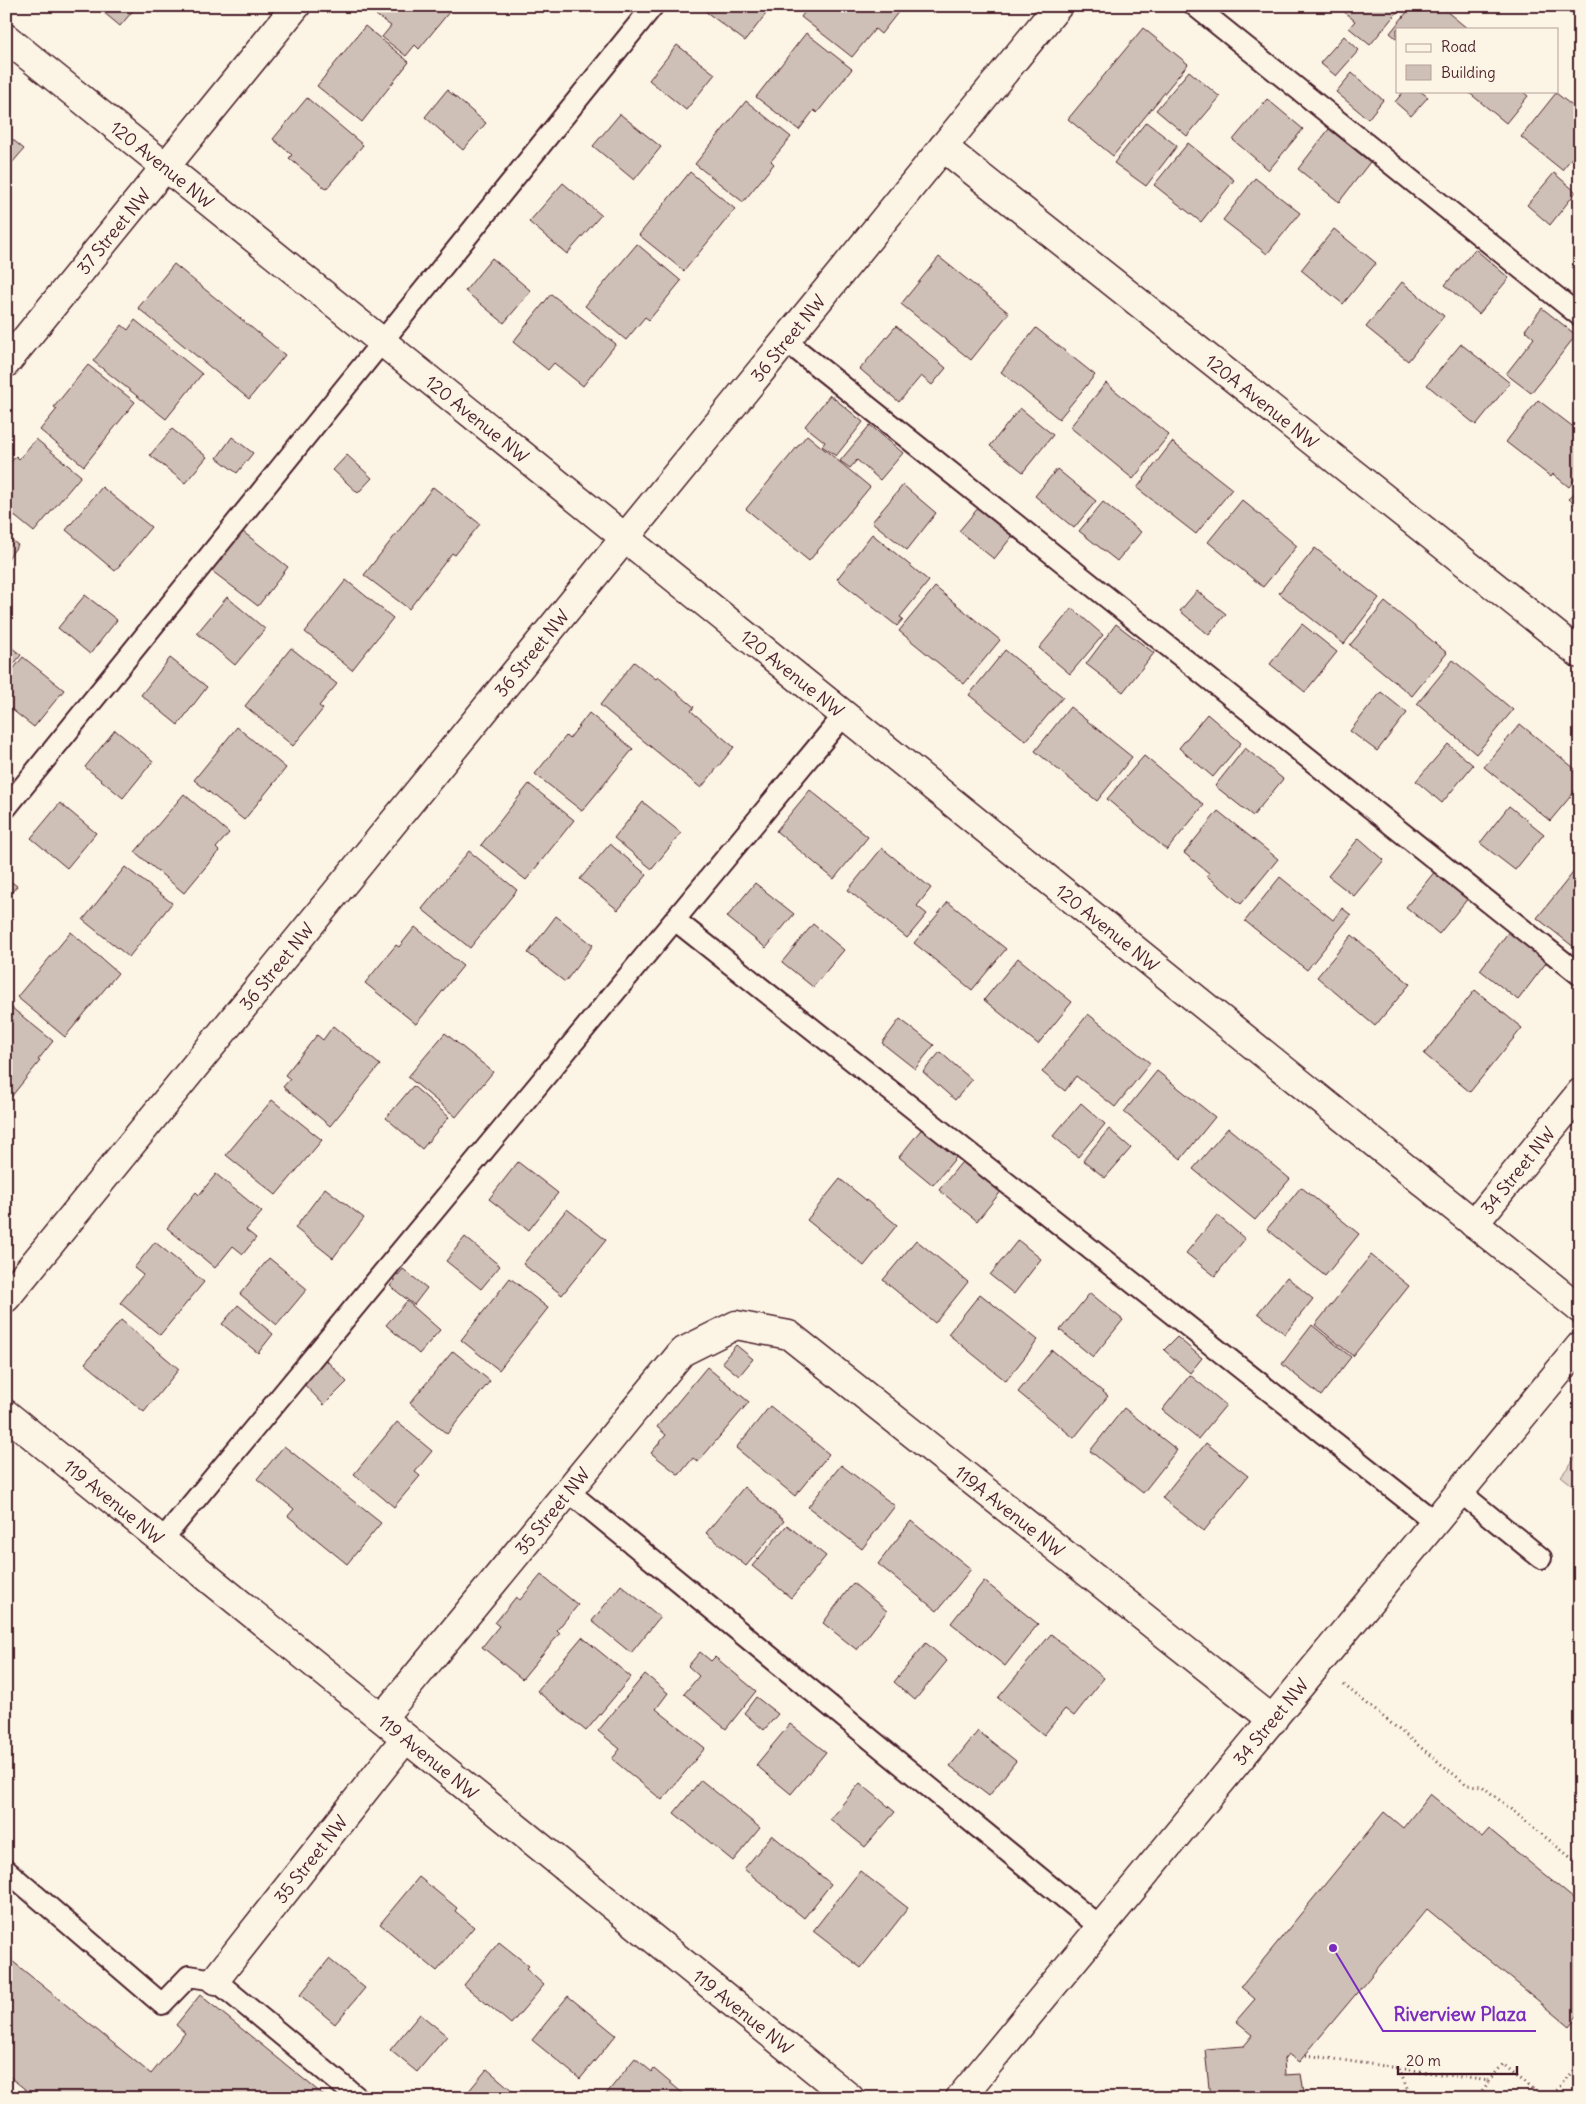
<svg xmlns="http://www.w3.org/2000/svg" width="1586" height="2104" viewBox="0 0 1586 2104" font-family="Delius,sans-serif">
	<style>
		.green { fill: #e2d5ca; stroke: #967a7a }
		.building { fill: #cfc0b7; stroke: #4a1f2b }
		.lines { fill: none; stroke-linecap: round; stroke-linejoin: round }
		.service-casing { stroke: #4a1f2b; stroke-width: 24 }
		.minor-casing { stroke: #4a1f2b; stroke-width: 31 }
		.tertiary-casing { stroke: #4a1f2b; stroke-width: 31 }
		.path { stroke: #4a1f2b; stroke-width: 3; stroke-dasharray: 1 4; stroke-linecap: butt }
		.service { stroke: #fcf5e5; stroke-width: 20 }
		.minor { stroke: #fcf5e5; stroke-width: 28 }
		.tertiary { stroke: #fcf5e5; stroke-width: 28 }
		.labels { text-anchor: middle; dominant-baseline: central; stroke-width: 4; stroke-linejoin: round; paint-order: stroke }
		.street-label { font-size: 18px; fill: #4a1f2b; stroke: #fcf5e5 }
		.leader { fill: none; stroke: #7b2cbf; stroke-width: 2 }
		.callout-dot { fill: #7b2cbf; stroke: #fcf5e5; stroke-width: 2 }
		.callout-label { font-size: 19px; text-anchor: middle; font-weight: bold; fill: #7b2cbf; stroke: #fcf5e5; stroke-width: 4; stroke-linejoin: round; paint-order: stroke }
	</style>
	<rect width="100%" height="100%" fill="#fcf5e5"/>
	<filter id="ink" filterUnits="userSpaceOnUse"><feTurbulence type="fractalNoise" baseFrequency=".02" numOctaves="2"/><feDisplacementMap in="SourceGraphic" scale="10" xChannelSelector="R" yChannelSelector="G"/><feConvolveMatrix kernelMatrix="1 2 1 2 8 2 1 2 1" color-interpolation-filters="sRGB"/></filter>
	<g filter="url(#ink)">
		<polygon class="green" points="1580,1452 1580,1491 1561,1476"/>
		<g class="building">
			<polygon points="96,6 137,6 120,26"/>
			<polygon points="383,6 454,6 419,49 415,45 406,56 382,37 391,26 376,15"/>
			<polygon points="708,6 772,6 745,41 705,11"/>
			<polygon points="809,6 903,6 881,34 875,29 852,57 801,17"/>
			<polygon points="1337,6 1402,6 1370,45 1349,28 1355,21"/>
			<polygon points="1412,6 1440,6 1468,29 1397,29 1397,39 1390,33"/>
			<polygon points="365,26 409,62 362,122 317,86"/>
			<polygon points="1143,28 1188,64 1113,156 1068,119"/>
			<polygon points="806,33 852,69 817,113 814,110 799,130 756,97"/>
			<polygon points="1344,36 1359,50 1336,76 1320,63"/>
			<polygon points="677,45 715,74 686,110 649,80"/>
			<polygon points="1189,71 1220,97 1187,136 1156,110"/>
			<polygon points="1352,73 1383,100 1368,119 1336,92"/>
			<polygon points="447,90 486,123 463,150 425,117"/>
			<polygon points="1404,91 1420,91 1428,97 1411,116 1395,102"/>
			<polygon points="1467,91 1522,91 1528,96 1506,123"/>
			<polygon points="1556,93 1580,112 1580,148 1562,170 1521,137"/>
			<polygon points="307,98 363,145 326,189 289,158 292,155 273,139"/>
			<polygon points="1267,99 1303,129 1269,170 1233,140"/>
			<polygon points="746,101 791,137 771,161 774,164 743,202 695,164"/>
			<polygon points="620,114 661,147 634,180 593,146"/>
			<polygon points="1146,122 1177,146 1146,186 1114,163"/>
			<polygon points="1329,129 1370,162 1339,202 1298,169"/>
			<polygon points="6,134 24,149 6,170"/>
			<polygon points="1188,143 1234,180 1201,222 1154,185"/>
			<polygon points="690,172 735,209 684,271 639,235"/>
			<polygon points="1554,173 1576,192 1550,225 1527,205"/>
			<polygon points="1255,178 1300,213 1267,254 1223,220"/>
			<polygon points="563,183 601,215 567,254 529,222"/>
			<polygon points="1334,229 1376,263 1343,304 1301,270"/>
			<polygon points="637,244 681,281 649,320 645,317 626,340 585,306"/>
			<polygon points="1475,249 1509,278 1479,314 1445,285"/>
			<polygon points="939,257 1009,313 971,360 901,304"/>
			<polygon points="492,258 531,291 504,323 465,291"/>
			<polygon points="174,264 285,355 249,399 138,308"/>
			<polygon points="1402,282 1444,316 1408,361 1366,327"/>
			<polygon points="551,294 616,344 583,386 554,363 548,370 513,342"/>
			<polygon points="1542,308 1576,335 1531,393 1506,374 1534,338 1525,330"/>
			<polygon points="135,320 202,374 166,419 93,361 122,325 128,330"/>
			<polygon points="896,326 946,368 932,385 921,376 899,402 860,369"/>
			<polygon points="1036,328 1095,375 1059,419 1001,372"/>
			<polygon points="1461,344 1510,383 1476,425 1427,385"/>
			<polygon points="88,365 135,402 84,466 40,430 57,409 54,407"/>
			<polygon points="1106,383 1169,435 1133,479 1070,427"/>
			<polygon points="830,395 863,422 836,456 822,446 825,442 805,426"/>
			<polygon points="1538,400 1580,432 1580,473 1569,487 1553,474 1551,477 1506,442"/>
			<polygon points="1020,408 1053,435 1023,472 990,446"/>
			<polygon points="870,425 903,453 880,480 857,460 850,468 840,461"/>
			<polygon points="172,429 207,457 185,483 150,455"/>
			<polygon points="807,435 870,487 809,561 746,509"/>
			<polygon points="232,437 253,453 237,473 217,458"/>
			<polygon points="36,439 81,476 34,532 6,509 6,468 16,456 19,459"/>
			<polygon points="1172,442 1232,489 1196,534 1137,488"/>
			<polygon points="347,455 372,478 358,493 333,470"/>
			<polygon points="1057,469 1096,501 1074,528 1035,496"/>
			<polygon points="903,485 936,513 907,550 872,522"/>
			<polygon points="1580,486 1580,508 1569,499"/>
			<polygon points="102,487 151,527 115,571 66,530"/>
			<polygon points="433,487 480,524 455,555 452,553 409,609 364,575"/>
			<polygon points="1242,500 1297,546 1263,587 1208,542"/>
			<polygon points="984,501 1018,529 994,559 959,531"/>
			<polygon points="1103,502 1141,532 1117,561 1079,531"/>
			<polygon points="238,528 288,567 258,606 208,568"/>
			<polygon points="872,534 929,581 900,617 903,619 897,626 837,579"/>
			<polygon points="6,536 18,545 6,561"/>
			<polygon points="1315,548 1379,598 1344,644 1279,593"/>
			<polygon points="346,580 393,618 352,670 305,632"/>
			<polygon points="935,587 1000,640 964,684 899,631"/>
			<polygon points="1197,591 1226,614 1209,635 1180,611"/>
			<polygon points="85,595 117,620 90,654 58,628"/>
			<polygon points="227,597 265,629 235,665 197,633"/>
			<polygon points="1385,602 1447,653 1412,696 1350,645"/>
			<polygon points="1072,608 1103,635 1070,674 1039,648"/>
			<polygon points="1116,624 1154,653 1123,692 1086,664"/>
			<polygon points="1302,624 1337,652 1305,692 1270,664"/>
			<polygon points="6,643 21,655 9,670 6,668"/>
			<polygon points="291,648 337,684 319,706 323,709 293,746 245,706"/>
			<polygon points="1005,650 1063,697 1026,741 969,695"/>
			<polygon points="23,657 64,690 34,727 6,705 6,678"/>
			<polygon points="170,658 207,687 178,725 141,695"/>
			<polygon points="1453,660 1513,710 1476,754 1417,704"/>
			<polygon points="634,662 656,679 658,677 694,707 691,711 734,747 701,788 600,705"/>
			<polygon points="1381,692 1407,713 1377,751 1350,731"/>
			<polygon points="1070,707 1132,757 1097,801 1035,751"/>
			<polygon points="589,713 633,749 582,811 535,774 566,736 569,739"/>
			<polygon points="1207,714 1241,743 1213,777 1179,748"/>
			<polygon points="1520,724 1580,773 1580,785 1550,821 1484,767"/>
			<polygon points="237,727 286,768 244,820 194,780"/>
			<polygon points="115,730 153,761 123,798 85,767"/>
			<polygon points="1448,744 1473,765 1442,803 1416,781"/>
			<polygon points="1245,748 1283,779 1253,816 1215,786"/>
			<polygon points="1144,756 1204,805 1167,850 1107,799"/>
			<polygon points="529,784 574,820 526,880 481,845"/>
			<polygon points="810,790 868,837 834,879 776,831"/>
			<polygon points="184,794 229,833 216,848 219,851 184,893 135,852"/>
			<polygon points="643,802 681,833 652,869 614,838"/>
			<polygon points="60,803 96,833 67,868 31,838"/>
			<polygon points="1509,806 1544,834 1515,870 1480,843"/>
			<polygon points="1218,811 1278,859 1241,904 1207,876 1209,873 1184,853"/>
			<polygon points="1359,838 1384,860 1354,896 1328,876"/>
			<polygon points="610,844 647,875 618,910 580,879"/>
			<polygon points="882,848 931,888 917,906 927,914 907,938 848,890"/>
			<polygon points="469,851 517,890 470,948 422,909"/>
			<polygon points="1580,864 1580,942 1575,948 1537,918"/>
			<polygon points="125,867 172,903 129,957 83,920"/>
			<polygon points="1436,870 1469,897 1439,934 1406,907"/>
			<polygon points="1280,877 1333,920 1342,908 1351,915 1307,970 1245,921"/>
			<polygon points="6,878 17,886 6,899"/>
			<polygon points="755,883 794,914 766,948 727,917"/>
			<polygon points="948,902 1006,949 972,990 914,943"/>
			<polygon points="556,916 593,945 565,982 528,953"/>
			<polygon points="813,924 844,950 813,987 782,962"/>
			<polygon points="415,927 463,966 416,1024 365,983 396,945 399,947"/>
			<polygon points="1510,930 1549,959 1518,1000 1480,970"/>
			<polygon points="71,932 118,973 65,1037 17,997"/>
			<polygon points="1352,935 1410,984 1375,1026 1317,977"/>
			<polygon points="1018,958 1072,1002 1038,1044 984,1000"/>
			<polygon points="1475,990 1522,1028 1470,1092 1424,1054"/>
			<polygon points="7,1004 53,1041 38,1060 40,1061 11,1097 6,1093"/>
			<polygon points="1088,1014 1150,1063 1115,1107 1076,1076 1065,1091 1042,1072"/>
			<polygon points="900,1019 934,1045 915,1069 882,1043"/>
			<polygon points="333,1026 380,1065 330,1126 283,1087 290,1079 285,1075 317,1035 323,1040"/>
			<polygon points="445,1033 493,1072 456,1117 408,1077"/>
			<polygon points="940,1052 972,1080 955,1100 923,1072"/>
			<polygon points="1157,1071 1215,1117 1181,1159 1124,1112"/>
			<polygon points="413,1086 449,1117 422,1149 386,1118"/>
			<polygon points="272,1100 322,1140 276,1195 226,1155"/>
			<polygon points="1081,1103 1105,1124 1078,1157 1053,1136"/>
			<polygon points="924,1126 958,1155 933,1185 899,1157"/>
			<polygon points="1228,1128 1290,1179 1255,1220 1193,1169"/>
			<polygon points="1109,1129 1131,1148 1105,1178 1083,1160"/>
			<polygon points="965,1158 1003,1189 977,1221 939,1190"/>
			<polygon points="518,1162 558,1193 529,1230 489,1199"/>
			<polygon points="216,1174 262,1212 246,1230 256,1238 243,1254 233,1246 215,1268 167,1228 196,1192 199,1195"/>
			<polygon points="840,1179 897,1225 864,1266 807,1220"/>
			<polygon points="1301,1187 1359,1234 1325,1276 1267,1229"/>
			<polygon points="325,1188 364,1218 333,1258 295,1228"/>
			<polygon points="567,1209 606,1240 562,1295 523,1264"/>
			<polygon points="1217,1215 1245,1239 1215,1276 1186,1253"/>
			<polygon points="465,1237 500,1266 481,1289 446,1261"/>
			<polygon points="916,1240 968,1282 935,1323 883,1280"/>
			<polygon points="1018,1240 1041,1259 1014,1294 990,1275"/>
			<polygon points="155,1242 204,1282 160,1335 120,1303 143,1275 134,1268"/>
			<polygon points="1371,1255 1409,1286 1353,1356 1315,1325"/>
			<polygon points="269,1258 307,1289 277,1325 240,1294"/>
			<polygon points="403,1269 427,1288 414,1305 390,1286 395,1280 388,1275 392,1270 398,1275"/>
			<polygon points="1287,1277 1313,1299 1285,1334 1258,1313"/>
			<polygon points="510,1278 548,1308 499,1370 461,1340"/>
			<polygon points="1090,1293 1123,1320 1093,1357 1060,1330"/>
			<polygon points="980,1294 1038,1340 1006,1381 948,1334"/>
			<polygon points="407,1301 440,1330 419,1354 386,1325"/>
			<polygon points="238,1305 273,1334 258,1353 222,1324"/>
			<polygon points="121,1320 179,1369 144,1412 85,1363"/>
			<polygon points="1312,1325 1351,1357 1321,1396 1282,1364"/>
			<polygon points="1177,1337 1202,1358 1190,1373 1164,1350"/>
			<polygon points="736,1345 753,1359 739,1376 722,1362"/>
			<polygon points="1052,1350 1108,1396 1074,1438 1018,1392"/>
			<polygon points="453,1351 490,1381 447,1434 410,1403"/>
			<polygon points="326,1360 347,1382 324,1405 303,1383"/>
			<polygon points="707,1367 749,1402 698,1462 693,1458 679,1475 651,1453 666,1435 657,1427"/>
			<polygon points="1190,1375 1226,1405 1198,1439 1162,1410"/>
			<polygon points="770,1406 829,1454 795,1496 736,1448"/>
			<polygon points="1124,1408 1177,1450 1143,1493 1090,1451"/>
			<polygon points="397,1422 432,1451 415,1472 420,1476 394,1507 354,1474"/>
			<polygon points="1206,1443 1248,1476 1204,1531 1162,1498"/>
			<polygon points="284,1446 381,1523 347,1564 288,1516 294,1509 257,1479"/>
			<polygon points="841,1465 895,1506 862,1549 808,1507"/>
			<polygon points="744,1487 784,1521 746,1566 706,1533"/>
			<polygon points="911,1521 971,1569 937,1611 878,1564"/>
			<polygon points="787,1525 826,1556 791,1598 752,1566"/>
			<polygon points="541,1575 578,1605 557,1630 560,1633 522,1679 482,1647 499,1626 495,1623 516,1597 520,1600"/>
			<polygon points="984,1581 1038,1624 1005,1666 951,1623"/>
			<polygon points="853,1583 887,1611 857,1650 823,1623"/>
			<polygon points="621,1585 660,1617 631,1653 592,1621"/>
			<polygon points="1051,1634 1104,1678 1074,1716 1065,1709 1044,1735 998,1698"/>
			<polygon points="582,1637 631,1677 586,1731 537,1691"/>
			<polygon points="926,1643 947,1661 915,1700 894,1682"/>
			<polygon points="700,1652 711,1661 715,1657 756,1691 726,1729 684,1694 699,1676 688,1666"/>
			<polygon points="645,1674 668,1693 656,1709 705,1748 662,1800 612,1759 620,1749 598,1731"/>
			<polygon points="756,1697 778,1714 764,1730 744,1713"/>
			<polygon points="790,1724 826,1752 791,1794 756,1765"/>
			<polygon points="978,1731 1016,1761 989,1796 950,1766"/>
			<polygon points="701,1780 760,1828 733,1861 674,1813"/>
			<polygon points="860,1783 895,1812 865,1847 830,1819"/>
			<polygon points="1430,1794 1482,1837 1489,1829 1580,1904 1580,2012 1569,2026 1427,1909 1299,2062 1288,2054 1284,2059 1285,2075 1301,2074 1305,2098 1210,2098 1205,2049 1244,2046 1253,2035 1236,2021 1255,1999 1241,1987 1384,1812 1403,1828"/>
			<polygon points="772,1835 831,1884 804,1918 744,1869"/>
			<polygon points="860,1871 908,1908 861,1968 813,1931"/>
			<polygon points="419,1877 457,1908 455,1911 474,1927 437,1971 380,1924"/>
			<polygon points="499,1942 529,1966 526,1969 544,1985 511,2024 464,1985"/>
			<polygon points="6,1956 151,2074 185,2033 176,2025 200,1995 327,2098 36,2098 6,2074"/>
			<polygon points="329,1959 365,1988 335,2024 300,1995"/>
			<polygon points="568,1996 616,2035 580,2079 532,2040"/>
			<polygon points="420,2014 447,2036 417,2072 390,2050"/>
			<polygon points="635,2058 652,2072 654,2069 686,2096 684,2098 603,2098"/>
			<polygon points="487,2069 514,2092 509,2098 463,2098"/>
		</g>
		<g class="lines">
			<g class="service-casing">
				<g id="service">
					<polyline points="1195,6 1580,316"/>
					<polyline points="786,341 1580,975"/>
					<polyline points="6,808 653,6"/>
					<polyline points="675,920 1435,1522"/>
					<polyline points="568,1491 1101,1928"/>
					<polyline points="1460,1492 1541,1558"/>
					<polyline points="162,1540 844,715"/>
					<polyline points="6,1870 162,2004 189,1976 215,1980 358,2098"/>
				</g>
			</g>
			<g class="minor-casing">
				<g id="minor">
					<path id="s1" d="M6 38 1580 1309"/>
					<path id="s2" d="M943 147 1580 654"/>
					<path id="s3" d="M6 363 296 6"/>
					<path id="s4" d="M1474 1224 1580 1093"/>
					<path id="s5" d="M6 1298 1058 6"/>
					<path id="s6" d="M6 1414 850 2098"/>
					<path id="s7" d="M382 1718 682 1352 736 1325 789 1335 1273 1720"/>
					<path id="s8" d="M215 1980 405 1739"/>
				</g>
			</g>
			<g class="tertiary-casing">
				<g id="tertiary">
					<path id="s9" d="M960 2098 1580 1346"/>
				</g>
			</g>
			<g class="path">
				<polyline points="1344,1685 1467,1785 1482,1786 1580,1865"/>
				<polyline points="1306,2055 1489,2081 1503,2064 1543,2098"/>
				<polyline points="1399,2069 1411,2098"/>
				<polyline points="1476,2098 1489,2082"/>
				<polyline points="1550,2098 1580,2062"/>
			</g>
			<use href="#service" class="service"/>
			<use href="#minor" class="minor"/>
			<use href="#tertiary" class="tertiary"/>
		</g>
	</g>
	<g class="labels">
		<g class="street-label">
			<text stroke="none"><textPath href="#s1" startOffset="201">120 Avenue NW</textPath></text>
			<text stroke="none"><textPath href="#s3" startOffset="170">37 Street NW</textPath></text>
			<text stroke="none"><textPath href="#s5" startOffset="1238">36 Street NW</textPath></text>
			<text stroke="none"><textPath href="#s2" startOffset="408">120A Avenue NW</textPath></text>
			<text stroke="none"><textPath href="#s1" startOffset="606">120 Avenue NW</textPath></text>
			<text stroke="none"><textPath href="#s5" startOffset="832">36 Street NW</textPath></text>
			<text stroke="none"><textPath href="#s1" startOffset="1011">120 Avenue NW</textPath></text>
			<text stroke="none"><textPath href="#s1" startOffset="1416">120 Avenue NW</textPath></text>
			<text stroke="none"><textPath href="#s5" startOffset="428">36 Street NW</textPath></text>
			<text stroke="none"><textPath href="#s4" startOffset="69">34 Street NW</textPath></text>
			<text stroke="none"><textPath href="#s6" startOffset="139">119 Avenue NW</textPath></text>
			<text stroke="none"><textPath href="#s7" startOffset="870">119A Avenue NW</textPath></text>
			<text stroke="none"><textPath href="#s7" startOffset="268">35 Street NW</textPath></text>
			<text stroke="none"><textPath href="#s9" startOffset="488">34 Street NW</textPath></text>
			<text stroke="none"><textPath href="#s6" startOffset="544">119 Avenue NW</textPath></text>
			<text stroke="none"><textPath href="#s8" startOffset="154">35 Street NW</textPath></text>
			<text stroke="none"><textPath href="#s6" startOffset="949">119 Avenue NW</textPath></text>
		</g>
	</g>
	<path class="leader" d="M1333 1948L1383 2031H1536"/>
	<circle class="callout-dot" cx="1333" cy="1948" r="5"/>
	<g class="callout-label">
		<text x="1460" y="2021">Riverview Plaza</text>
	</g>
	<rect width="1586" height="2104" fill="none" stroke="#fcf5e5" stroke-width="25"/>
	<rect x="12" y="12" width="1561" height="2079" fill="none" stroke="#4a1f2b" stroke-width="2" filter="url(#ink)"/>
	<rect x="1396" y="28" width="162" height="65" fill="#fcf5e5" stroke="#b59f9b"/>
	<rect x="1406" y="44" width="25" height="8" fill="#fcf5e5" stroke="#b59f9b"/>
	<text x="1441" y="52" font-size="15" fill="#4a1f2b">Road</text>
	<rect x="1406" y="65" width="25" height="15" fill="#cfc0b7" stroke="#b59f9b"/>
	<text x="1441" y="78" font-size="15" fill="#4a1f2b">Building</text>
	<path d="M1398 2066v8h119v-8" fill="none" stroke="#4a1f2b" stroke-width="2.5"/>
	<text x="1406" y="2066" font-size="15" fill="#4a1f2b" stroke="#fcf5e5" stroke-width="4" paint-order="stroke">20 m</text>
</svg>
